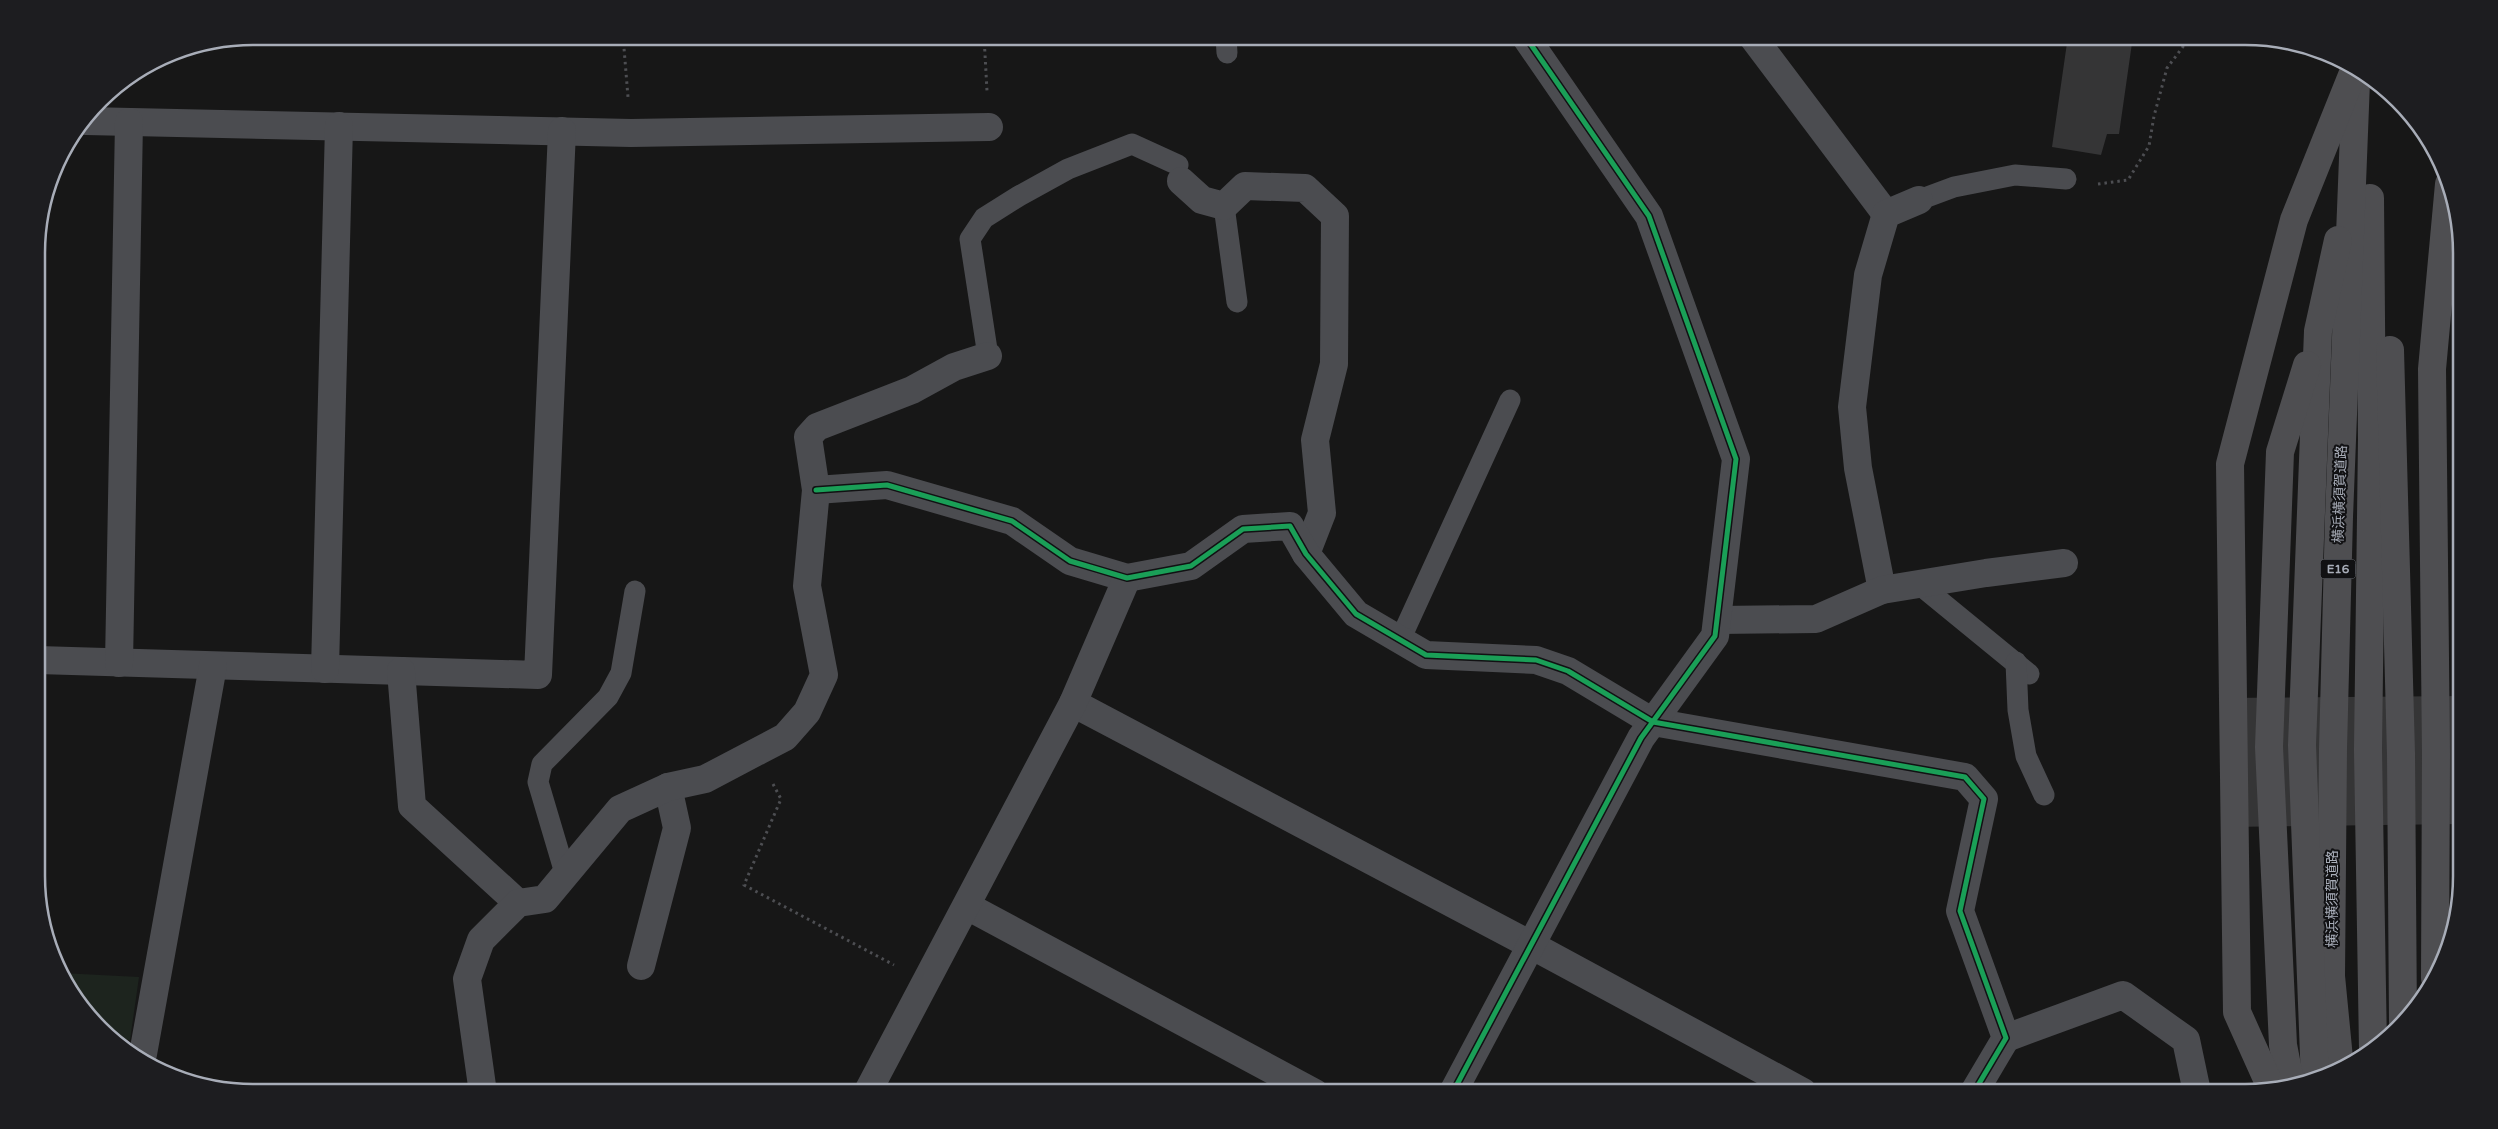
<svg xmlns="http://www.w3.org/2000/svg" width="2498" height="1129" viewBox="0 0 2498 1129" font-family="'Varela Round','Noto Sans JP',sans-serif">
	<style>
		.green { fill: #1d241e }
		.building { fill: #353536 }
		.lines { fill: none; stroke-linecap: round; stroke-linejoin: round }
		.path { stroke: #4d4e52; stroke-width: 3; stroke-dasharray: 2.5 4; stroke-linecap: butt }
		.service { stroke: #4b4c50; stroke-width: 21 }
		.minor { stroke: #4b4c50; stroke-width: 28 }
		.motorway { stroke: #4e4e51; stroke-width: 28 }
		.cycleway-casing { stroke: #111113; stroke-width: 8 }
		.cycleway { stroke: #1a9f57; stroke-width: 5 }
		.labels { text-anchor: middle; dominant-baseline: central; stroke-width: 4; stroke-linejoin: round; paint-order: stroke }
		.shield { fill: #111113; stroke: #7b7e86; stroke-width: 1 }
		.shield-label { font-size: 12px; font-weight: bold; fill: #a8adb8 }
		.street-label { font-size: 14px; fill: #a8adb8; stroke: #111113 }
		.rim { fill: none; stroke: #a8adb8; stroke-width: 2.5 }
	</style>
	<rect width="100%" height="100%" fill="#171717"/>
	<polygon class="green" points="61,973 139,977 130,1040 112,1039 81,1008"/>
	<g class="building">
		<polygon points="2068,36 2133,36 2119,134 2107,134 2101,155 2052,147"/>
		<polygon points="2461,696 2462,824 2224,827 2220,698"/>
	</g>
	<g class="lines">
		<g class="path">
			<polyline points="623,36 628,97"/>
			<polyline points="984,36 987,91"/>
			<polyline points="2098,184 2128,180 2149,146 2154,116 2167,68 2191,36"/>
			<polyline points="773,784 781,799 744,885 894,965"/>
		</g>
		<g class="service">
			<polyline points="1226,36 1227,53"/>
			<polyline points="1919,200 1954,187 2015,175 2066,179"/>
			<polyline points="1224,206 1237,302"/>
			<polyline points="988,356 970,239 984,218 1019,196 1068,169 1132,144 1178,165"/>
			<polyline points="1919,584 2029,674"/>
			<polyline points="1400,640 1510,400"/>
			<polyline points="2016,662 2018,710 2026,756 2044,795"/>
			<polyline points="565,873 538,782 542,764 608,697 621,673 635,591"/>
		</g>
		<g class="minor">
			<polyline points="1752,36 1886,214"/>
			<polyline points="86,121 631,133 989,127"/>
			<polyline points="1181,181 1202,200 1224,206 1245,186 1305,188 1335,216 1334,364 1315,440 1322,513 1306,554"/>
			<polyline points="816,490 887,485 1012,521 1070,561 1127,578 1191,566 1243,529 1290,526 1306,554 1356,614 1426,655 1536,660 1568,671 1653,722 1965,777 1984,799 1960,911 2006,1038 1974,1092"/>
			<polyline points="1882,590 1858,468 1852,407 1868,275 1886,214 1919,200"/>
			<polyline points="1718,620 1816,619 1882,590 1986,573 2064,563"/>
			<polyline points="38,660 538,675 562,131"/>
			<polyline points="119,663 129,122"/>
			<polyline points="325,669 339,126"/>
			<polyline points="401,671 412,806 518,903"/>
			<polyline points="1073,703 1531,945 1803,1092"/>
			<polyline points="967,906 1315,1093"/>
			<polyline points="641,966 677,828 668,787"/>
			<polyline points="2006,1038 2123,995 2186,1040 2197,1092"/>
			<polyline points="143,1054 213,666"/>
			<polyline points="1453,1092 1641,738 1715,636 1736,459 1649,216 1525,36"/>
			<polyline points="483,1093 467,979 481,940 518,903 545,899 620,809 668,787 705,779 785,737 807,712 824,675 807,586 816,490 808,437 817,427 912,390 954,367 988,356"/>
			<polyline points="867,1093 1073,703 1127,578"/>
		</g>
		<g class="motorway">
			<polyline points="2370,198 2372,439 2368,750 2373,1049"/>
			<polyline points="2390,350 2401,754 2403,1022"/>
			<polyline points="2435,978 2436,754 2432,369 2449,184"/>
			<polyline points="2340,1069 2331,976 2333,749 2339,517 2356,81"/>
			<polyline points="2315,1081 2302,745 2318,331 2338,240"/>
			<polyline points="2291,1086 2283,1045 2269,747 2280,452 2307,365"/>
			<polyline points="2272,1090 2237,1012 2230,464 2294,220 2355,68"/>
		</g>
		<g class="cycleway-casing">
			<g id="cycleway">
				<polyline points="816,490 887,485 1012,521 1070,561 1127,578 1191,566 1243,529 1290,526 1306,554 1356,614 1426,655 1536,660 1568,671 1653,722 1965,777 1984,799 1960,911 2006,1038 1974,1092"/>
				<polyline points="1453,1092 1641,738 1715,636 1736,459 1649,216 1525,36"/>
			</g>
		</g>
		<use href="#cycleway" class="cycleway"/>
	</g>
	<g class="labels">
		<rect class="shield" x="2320.5" y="559.5" width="35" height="19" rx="4"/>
		<g class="shield-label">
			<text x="2338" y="569">E16</text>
		</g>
		<g class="street-label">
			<text transform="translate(2340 494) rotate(-88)">横浜横須賀道路</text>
			<text transform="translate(2332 899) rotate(-90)">横浜横須賀道路</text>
		</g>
	</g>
	<path d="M0 0H2498V1129H0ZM253 45H2245A208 208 0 0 1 2453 253V876A208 208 0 0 1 2245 1084H253A208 208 0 0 1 45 876V253A208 208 0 0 1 253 45Z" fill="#1d1d20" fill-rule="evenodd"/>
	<path class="rim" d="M253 45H2245A208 208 0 0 1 2453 253V876A208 208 0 0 1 2245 1084H253A208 208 0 0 1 45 876V253A208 208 0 0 1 253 45Z"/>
</svg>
